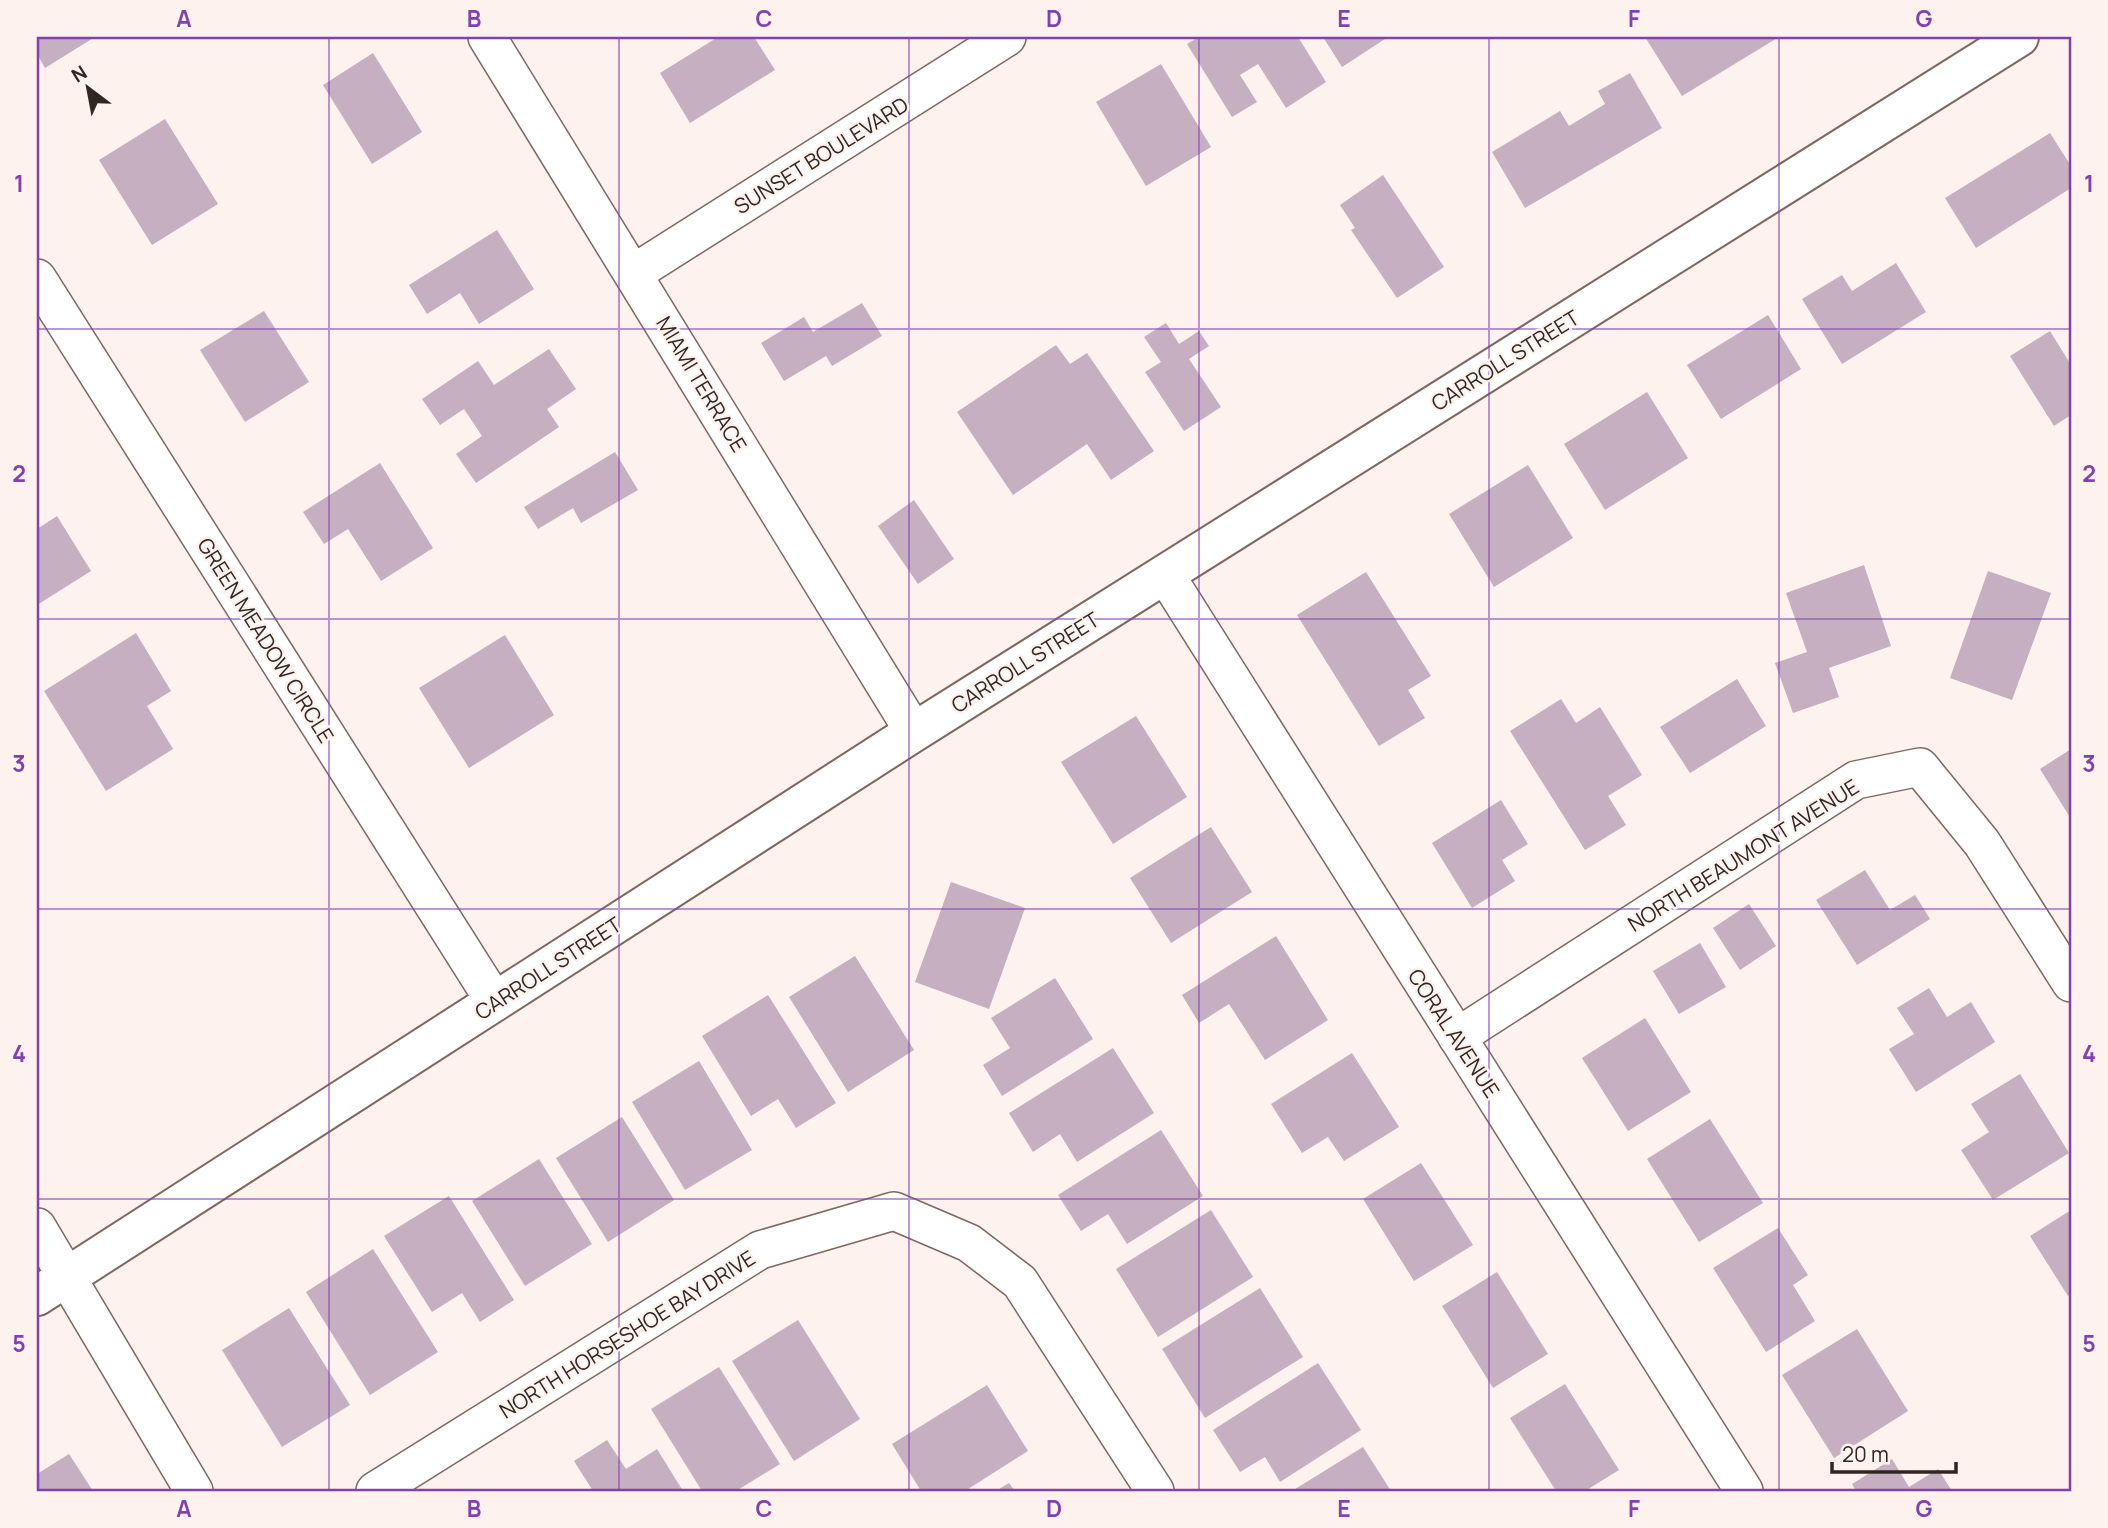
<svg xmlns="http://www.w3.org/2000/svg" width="2108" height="1528" viewBox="0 0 2108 1528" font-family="Manrope,sans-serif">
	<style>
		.building { fill: #c5afc0 }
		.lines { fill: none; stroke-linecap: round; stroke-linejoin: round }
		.minor-casing { stroke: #7f675e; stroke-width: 40 }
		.primary-casing { stroke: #7f675e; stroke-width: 42 }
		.minor { stroke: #fff; stroke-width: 37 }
		.primary { stroke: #fff; stroke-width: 38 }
		.grid { fill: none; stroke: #8141b6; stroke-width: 2; stroke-opacity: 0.55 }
		.labels { text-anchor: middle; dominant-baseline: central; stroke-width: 5; stroke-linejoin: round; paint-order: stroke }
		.street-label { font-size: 21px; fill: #302622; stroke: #fdf2ee }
		.neatline { fill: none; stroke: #8141b6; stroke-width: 2.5 }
		.grid-label { font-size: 23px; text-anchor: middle; font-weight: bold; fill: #8141b6 }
	</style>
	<rect width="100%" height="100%" fill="#fdf2ee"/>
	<g class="building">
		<polygon points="37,37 95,37 45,68 37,54"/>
		<polygon points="718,37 754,37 775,70 690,123 660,73"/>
		<polygon points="1199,37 1298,37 1326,82 1286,108 1258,64 1240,75 1257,102 1232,117 1187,44"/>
		<polygon points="1323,37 1388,37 1342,67"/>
		<polygon points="1645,37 1779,37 1682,96"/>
		<polygon points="373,53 422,132 372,164 323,85"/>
		<polygon points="1161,64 1211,147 1146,186 1096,102"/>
		<polygon points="1630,73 1662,128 1525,208 1492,152 1560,111 1569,126 1605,104 1598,91"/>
		<polygon points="165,119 218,204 152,245 99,160"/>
		<polygon points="2050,133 2071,166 2071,188 1976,248 1945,198"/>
		<polygon points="1383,175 1444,267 1397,298 1351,230 1355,228 1340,205"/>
		<polygon points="497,230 534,289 479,324 460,293 427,314 409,285"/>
		<polygon points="1896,263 1926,312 1842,364 1802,299 1842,275 1852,291"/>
		<polygon points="862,303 882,336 832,366 826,356 784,381 761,343 804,317 813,332"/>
		<polygon points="264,311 309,382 245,422 200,350"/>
		<polygon points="1768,315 1801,369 1721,419 1687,365"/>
		<polygon points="1166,323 1179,344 1199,331 1209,346 1189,359 1221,407 1184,431 1145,372 1161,362 1144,337"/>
		<polygon points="2050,331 2071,365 2071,415 2054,426 2010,356"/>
		<polygon points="1056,345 1070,364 1087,353 1154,451 1111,480 1087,444 1013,495 957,412"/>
		<polygon points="549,349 576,389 547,409 559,427 476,483 456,454 482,436 464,409 440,425 422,399 478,361 494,385"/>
		<polygon points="1647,392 1688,458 1605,510 1564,444"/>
		<polygon points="615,452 638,490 581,523 573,508 538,529 524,507"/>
		<polygon points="380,463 433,548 381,581 348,529 324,544 303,512"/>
		<polygon points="1528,465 1573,538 1494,587 1449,514"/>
		<polygon points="914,500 954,559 918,584 878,526"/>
		<polygon points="57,516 91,571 37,605 37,529"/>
		<polygon points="1864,565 1891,646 1829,668 1839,697 1793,713 1775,663 1807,652 1786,593"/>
		<polygon points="1988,571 2051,593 2012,700 1950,678"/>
		<polygon points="1366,572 1431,676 1408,690 1425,718 1379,746 1297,615"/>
		<polygon points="136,633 171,691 147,706 173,749 106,791 44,691"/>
		<polygon points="505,635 554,715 469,768 419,688"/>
		<polygon points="1737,679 1766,726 1690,773 1660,727"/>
		<polygon points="1561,699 1576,723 1600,707 1642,775 1608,796 1626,825 1585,850 1510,731"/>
		<polygon points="1136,716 1187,797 1113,844 1061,762"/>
		<polygon points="2071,749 2071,819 2040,769"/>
		<polygon points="1501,800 1528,844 1502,860 1515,881 1472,908 1432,843"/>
		<polygon points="1211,827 1252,892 1171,943 1130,878"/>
		<polygon points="1865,870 1890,910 1915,895 1930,919 1857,965 1816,900"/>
		<polygon points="951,882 1025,908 989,1009 915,982"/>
		<polygon points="1749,904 1776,946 1740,970 1713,928"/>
		<polygon points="1276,936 1328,1020 1265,1060 1229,1004 1199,1023 1182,995"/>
		<polygon points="1700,943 1726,987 1679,1014 1653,971"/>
		<polygon points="855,956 914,1050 848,1092 789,997"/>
		<polygon points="1055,978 1093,1039 1002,1096 983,1065 1010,1048 991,1018"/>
		<polygon points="1929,988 1947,1017 1971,1002 1995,1042 1916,1092 1889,1049 1914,1034 1897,1008"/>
		<polygon points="768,995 836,1103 796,1128 778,1099 751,1116 702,1036"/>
		<polygon points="1645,1018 1691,1092 1628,1131 1582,1058"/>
		<polygon points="1113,1048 1154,1113 1077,1162 1060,1134 1033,1152 1009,1113"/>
		<polygon points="1352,1053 1399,1127 1344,1161 1328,1137 1302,1153 1271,1104"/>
		<polygon points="699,1061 752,1150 685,1190 632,1102"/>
		<polygon points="2020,1074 2069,1153 1993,1200 1961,1150 1989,1132 1971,1104"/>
		<polygon points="622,1117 674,1200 608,1242 556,1158"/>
		<polygon points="1710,1119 1763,1203 1699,1242 1647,1159"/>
		<polygon points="1161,1130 1203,1196 1127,1244 1108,1214 1081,1231 1058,1195"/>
		<polygon points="539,1159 592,1244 525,1286 472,1201"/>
		<polygon points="1421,1163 1473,1245 1414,1281 1363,1199"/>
		<polygon points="449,1196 514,1300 480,1322 462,1293 432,1312 384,1236"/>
		<polygon points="1211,1210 1253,1277 1158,1337 1116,1269"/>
		<polygon points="2071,1210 2071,1294 2068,1296 2030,1236"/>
		<polygon points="1778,1228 1808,1275 1793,1285 1815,1321 1766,1352 1713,1268"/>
		<polygon points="373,1249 438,1352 370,1395 306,1292"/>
		<polygon points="1497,1272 1548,1354 1493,1388 1442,1306"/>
		<polygon points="1260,1288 1303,1357 1205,1418 1162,1349"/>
		<polygon points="289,1308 350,1405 282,1447 222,1350"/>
		<polygon points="798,1320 860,1419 794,1461 732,1361"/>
		<polygon points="1857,1329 1908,1411 1834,1458 1782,1375"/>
		<polygon points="1318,1363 1361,1430 1280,1482 1265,1457 1240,1472 1213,1430"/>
		<polygon points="719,1367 780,1464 736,1491 702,1491 651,1409"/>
		<polygon points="1565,1384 1619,1470 1585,1491 1556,1491 1510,1418"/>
		<polygon points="987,1385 1028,1451 965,1491 921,1491 892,1444"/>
		<polygon points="607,1440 626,1469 657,1449 683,1491 593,1491 574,1461"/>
		<polygon points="1363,1447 1391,1491 1292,1491"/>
		<polygon points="69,1454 93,1491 37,1491 37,1474"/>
		<polygon points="1892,1459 1909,1487 1938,1469 1952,1491 1856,1491 1852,1484"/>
		<polygon points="1009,1483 1015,1491 996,1491"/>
	</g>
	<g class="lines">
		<g class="minor-casing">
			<g id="minor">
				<polyline points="487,37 914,732"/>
				<polyline points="634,273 1007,37"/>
				<polyline points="37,278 495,1002"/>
				<polyline points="1165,574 1744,1491"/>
				<polyline points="1457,1037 1856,780 1920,767 1982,843 2071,983"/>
				<polyline points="37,1227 194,1491"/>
				<polyline points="375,1491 760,1250 894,1211 969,1243 1020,1282 1155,1491"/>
			</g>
		</g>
		<g class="primary-casing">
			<polyline id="primary" points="37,1296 914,732 2019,37"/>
		</g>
		<use href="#minor" class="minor"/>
		<use href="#primary" class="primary"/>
	</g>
	<path class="grid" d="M329 37V1491M619 37V1491M909 37V1491M1199 37V1491M1489 37V1491M1779 37V1491M37 329H2071M37 619H2071M37 909H2071M37 1199H2071"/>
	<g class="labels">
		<g class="street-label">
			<text transform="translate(821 155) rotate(-32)">SUNSET BOULEVARD</text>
			<text transform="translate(1505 360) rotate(-32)">CARROLL STREET</text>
			<text transform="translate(702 384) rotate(59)">MIAMI TERRACE</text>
			<text transform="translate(266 640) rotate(58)">GREEN MEADOW CIRCLE</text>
			<text transform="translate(1025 662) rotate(-32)">CARROLL STREET</text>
			<text transform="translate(1743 855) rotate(-32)">NORTH BEAUMONT AVENUE</text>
			<text transform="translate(548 968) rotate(-33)">CARROLL STREET</text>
			<text transform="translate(1454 1033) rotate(57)">CORAL AVENUE</text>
			<text transform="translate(627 1334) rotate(-32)">NORTH HORSESHOE BAY DRIVE</text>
		</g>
	</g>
	<rect width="2108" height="1528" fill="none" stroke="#fdf2ee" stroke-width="77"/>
	<g transform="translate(88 88) rotate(328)" stroke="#fdf2ee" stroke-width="5" paint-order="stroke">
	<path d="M0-5L12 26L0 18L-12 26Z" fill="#302622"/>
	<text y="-10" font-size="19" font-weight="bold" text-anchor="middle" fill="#302622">N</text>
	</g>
	<path d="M1832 1462v10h124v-10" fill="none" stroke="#302622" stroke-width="3.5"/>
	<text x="1842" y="1462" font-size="21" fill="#302622" stroke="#fdf2ee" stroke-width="5" paint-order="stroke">20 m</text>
	<rect x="38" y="38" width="2032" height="1452" class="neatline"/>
	<g class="grid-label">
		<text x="184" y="27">A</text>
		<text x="474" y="27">B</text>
		<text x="764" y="27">C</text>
		<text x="1054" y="27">D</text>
		<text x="1344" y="27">E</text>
		<text x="1634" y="27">F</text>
		<text x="1924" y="27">G</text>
		<text x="19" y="192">1</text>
		<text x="2089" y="192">1</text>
		<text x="19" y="482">2</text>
		<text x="2089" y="482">2</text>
		<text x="19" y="772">3</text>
		<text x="2089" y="772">3</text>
		<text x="19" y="1062">4</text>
		<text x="2089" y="1062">4</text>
		<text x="19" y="1352">5</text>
		<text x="2089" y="1352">5</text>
		<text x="184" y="1517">A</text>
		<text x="474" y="1517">B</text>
		<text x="764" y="1517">C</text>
		<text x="1054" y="1517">D</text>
		<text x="1344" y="1517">E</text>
		<text x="1634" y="1517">F</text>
		<text x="1924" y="1517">G</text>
	</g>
</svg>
